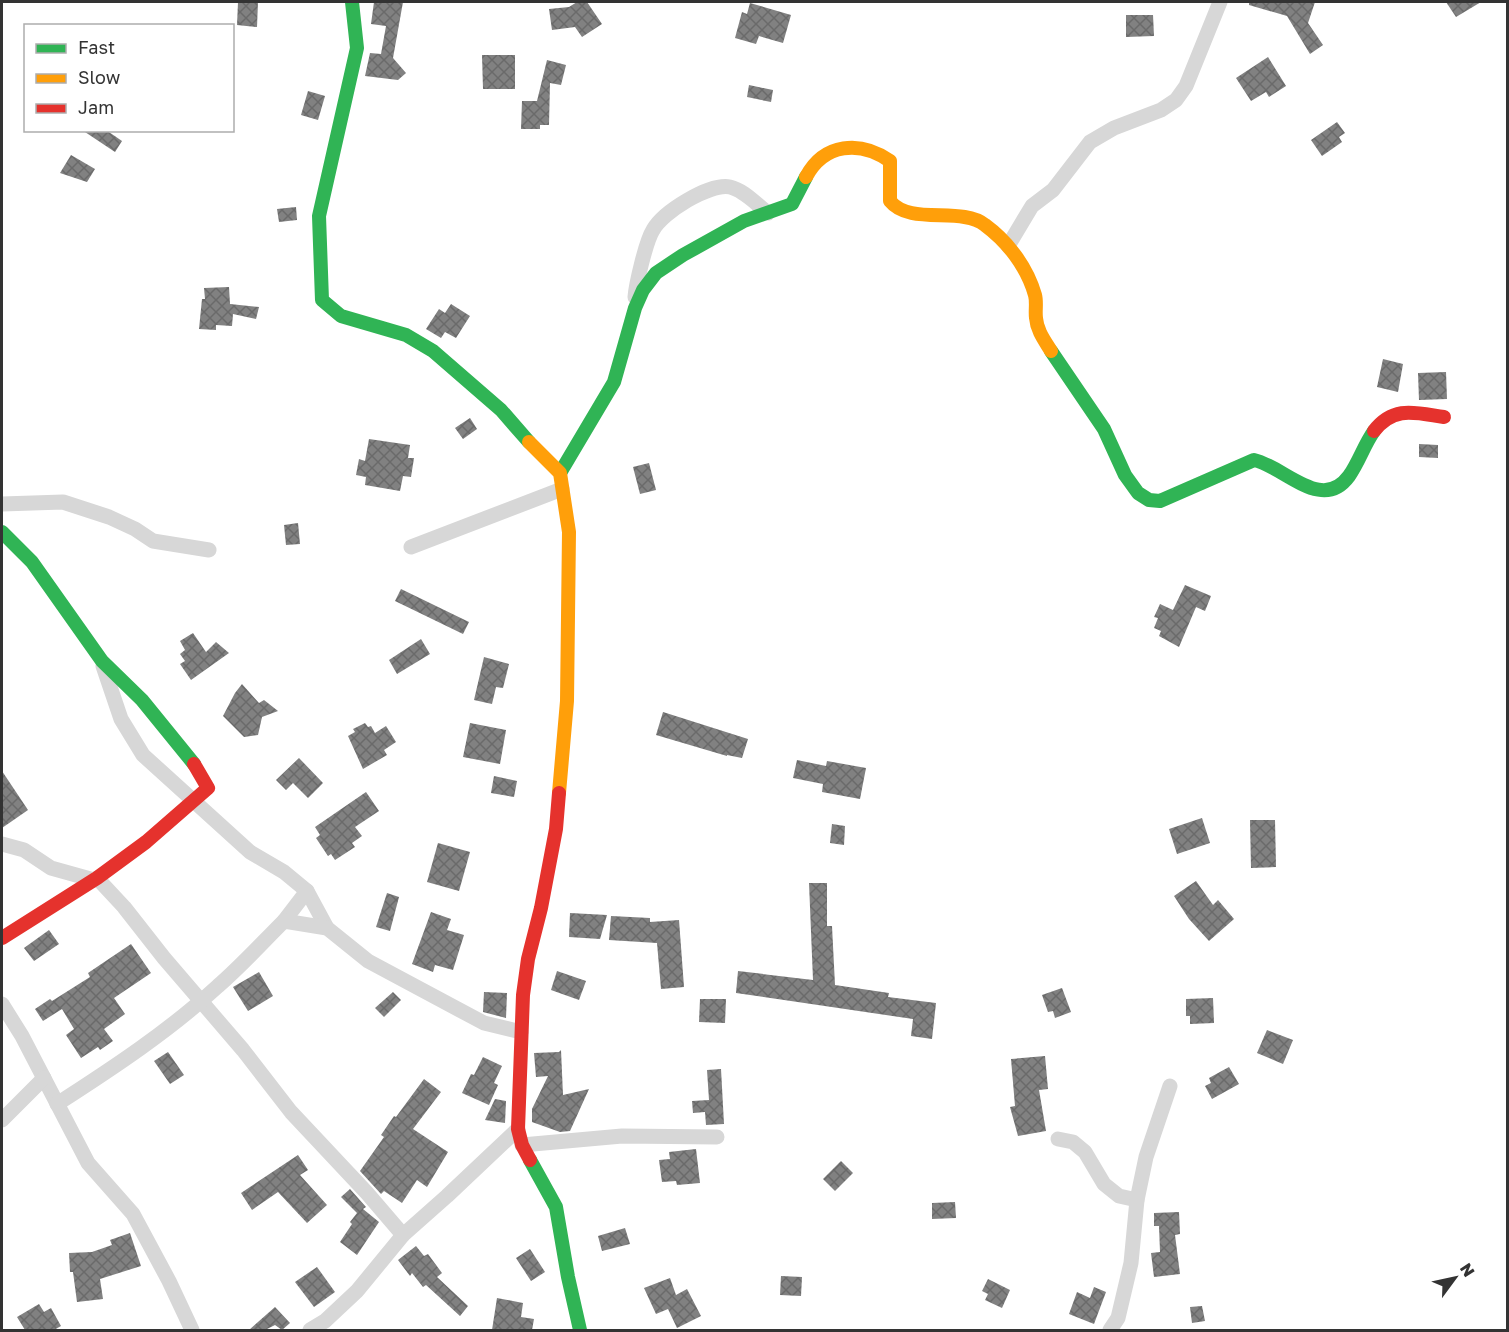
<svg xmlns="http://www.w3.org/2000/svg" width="1509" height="1332" viewBox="0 0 1509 1332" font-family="'Golos Text',sans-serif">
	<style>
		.building { fill: url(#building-cross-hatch) }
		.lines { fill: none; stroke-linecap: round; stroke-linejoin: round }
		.street { stroke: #d7d7d7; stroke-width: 15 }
		.fast { stroke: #30b455; stroke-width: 14 }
		.slow { stroke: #ff9f0a; stroke-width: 14 }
		.jam { stroke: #e5322d; stroke-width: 14 }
	</style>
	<defs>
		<pattern id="building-cross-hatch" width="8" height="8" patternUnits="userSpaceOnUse" patternTransform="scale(1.5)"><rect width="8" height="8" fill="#818181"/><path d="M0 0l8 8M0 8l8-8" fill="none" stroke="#6a6a6a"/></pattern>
	</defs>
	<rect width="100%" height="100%" fill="#fff"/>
	<g class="building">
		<polygon points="238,2 258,2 257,27 237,25"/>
		<polygon points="374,2 403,2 393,58 406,73 398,80 365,76 370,53 381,54 386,26 371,24"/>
		<polygon points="577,2 587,2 602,24 582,37 575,27 552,30 549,9 569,7"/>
		<polygon points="1249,2 1315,2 1308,23 1323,45 1310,54 1287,16 1249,5"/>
		<polygon points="1446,2 1481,2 1456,17"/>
		<polygon points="750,3 791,15 783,43 759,36 756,44 735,38 742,12 747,14"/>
		<polygon points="1126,15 1153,15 1154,36 1126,37"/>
		<polygon points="482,55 515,55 515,89 483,89"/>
		<polygon points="1268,57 1286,86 1269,97 1266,92 1251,101 1236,78"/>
		<polygon points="547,60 566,65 561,85 550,83 549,125 540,125 540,129 521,129 522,101 537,101"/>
		<polygon points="749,85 773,90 771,102 747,97"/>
		<polygon points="308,91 325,96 318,120 301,115"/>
		<polygon points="1337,122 1345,133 1339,137 1342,142 1322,156 1311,140"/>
		<polygon points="82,130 106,130 122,141 115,152"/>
		<polygon points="71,155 95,169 87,182 60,173"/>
		<polygon points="296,207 297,220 279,222 277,209"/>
		<polygon points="229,287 230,304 259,307 256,319 233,314 232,326 216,325 216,330 199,329 202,299 205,299 204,288"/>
		<polygon points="451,304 470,316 456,338 445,332 441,338 426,329 439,309 445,313"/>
		<polygon points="1383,359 1403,364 1398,392 1377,387"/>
		<polygon points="1446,372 1447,399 1419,400 1418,373"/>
		<polygon points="470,418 477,429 463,439 455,428"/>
		<polygon points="369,439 410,445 408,458 414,458 411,477 403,476 400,491 365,485 366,477 356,475 359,459 365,461"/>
		<polygon points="1419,444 1438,445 1438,458 1419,457"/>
		<polygon points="649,463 656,490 640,494 633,467"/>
		<polygon points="298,523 300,544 286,545 284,525"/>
		<polygon points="1185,585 1211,596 1205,611 1196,607 1179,647 1159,636 1161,631 1154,628 1158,618 1154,617 1160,604 1173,610"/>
		<polygon points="401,589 469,622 463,634 395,601"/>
		<polygon points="193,633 206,652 216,642 229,653 191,680 180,664 185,661 180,654 185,650 180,641"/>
		<polygon points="421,639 430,654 397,674 389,660"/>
		<polygon points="484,657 509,664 503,688 496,687 492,704 474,700"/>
		<polygon points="242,684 259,703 264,700 278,711 262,717 258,735 244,737 223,716 235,693"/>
		<polygon points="663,712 748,739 742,758 727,755 727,756 656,735"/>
		<polygon points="365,723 368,727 371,726 375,733 386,726 396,742 384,750 387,755 363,769 348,736 355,732 353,729"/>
		<polygon points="470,723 506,730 500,764 463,757"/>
		<polygon points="299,758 323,783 308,798 293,783 286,790 276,780"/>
		<polygon points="797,760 826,766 827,761 866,768 860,799 822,792 823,784 793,778"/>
		<polygon points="2,771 28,810 2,828"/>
		<polygon points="494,776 517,781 514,797 491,793"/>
		<polygon points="366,792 379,811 355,827 362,836 352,843 355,847 335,860 331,854 328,856 316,838 320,835 315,827"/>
		<polygon points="1202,818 1210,843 1177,854 1169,829"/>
		<polygon points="1250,820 1275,820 1276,867 1251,868"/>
		<polygon points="832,824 845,826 844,845 830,843"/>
		<polygon points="438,843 470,852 459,891 427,882"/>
		<polygon points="1196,881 1213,905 1218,900 1234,919 1209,941 1189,919 1174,896"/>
		<polygon points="809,883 827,883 827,926 832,926 835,985 889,993 888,997 936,1003 932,1039 911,1036 913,1019 736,993 738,971 813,980"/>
		<polygon points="387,893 399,897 390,931 376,927"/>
		<polygon points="431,912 451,919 447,930 464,935 453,970 435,965 433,972 412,964"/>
		<polygon points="570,913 607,915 600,939 569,937"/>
		<polygon points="611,916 650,918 650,922 679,920 684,987 661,989 657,943 609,940"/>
		<polygon points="49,930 59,944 34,961 24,948"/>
		<polygon points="131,944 151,973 114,998 125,1014 104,1029 113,1041 100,1050 98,1047 81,1058 66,1035 74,1029 62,1009 43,1021 35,1009 50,999 52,1001 90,977 88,973"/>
		<polygon points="557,971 586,981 579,1000 551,990"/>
		<polygon points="259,972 273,996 248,1011 233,987"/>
		<polygon points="1062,988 1071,1012 1055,1018 1053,1011 1048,1012 1042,995"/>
		<polygon points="393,992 401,1000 384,1017 375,1008"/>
		<polygon points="484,992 507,993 506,1018 483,1012"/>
		<polygon points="1213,998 1214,1023 1190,1024 1190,1016 1186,1016 1186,999"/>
		<polygon points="700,999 726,999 725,1023 699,1022"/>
		<polygon points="1267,1030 1293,1040 1283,1064 1257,1053"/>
		<polygon points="561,1050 563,1095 589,1089 570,1131 560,1132 532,1122 532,1109 548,1076 536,1077 534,1053 559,1052"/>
		<polygon points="168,1052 184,1075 170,1084 154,1061"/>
		<polygon points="1045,1056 1048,1089 1039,1090 1046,1131 1018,1136 1010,1107 1015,1106 1011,1059"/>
		<polygon points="483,1057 502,1066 494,1083 498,1085 489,1105 462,1093 471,1074 474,1075"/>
		<polygon points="1229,1067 1239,1084 1212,1099 1205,1086 1211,1083 1209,1078"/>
		<polygon points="721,1069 724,1124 706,1125 705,1112 693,1113 692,1101 709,1100 707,1070"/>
		<polygon points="424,1079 441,1092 413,1129 448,1152 427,1187 417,1180 402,1203 384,1191 381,1194 360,1171 384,1137 381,1135 394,1116 396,1117"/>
		<polygon points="495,1099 506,1101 505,1123 485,1120"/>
		<polygon points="696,1149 700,1183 677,1185 676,1181 662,1182 659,1160 670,1159 669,1152"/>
		<polygon points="298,1155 308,1170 300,1175 327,1205 307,1223 278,1192 252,1210 241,1193"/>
		<polygon points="841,1161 853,1173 835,1191 823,1179"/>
		<polygon points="350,1189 366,1207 363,1209 379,1222 357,1255 340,1242 352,1224 350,1222 357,1213 341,1197"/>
		<polygon points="955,1202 956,1218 932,1219 932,1203"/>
		<polygon points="1179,1212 1180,1234 1175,1235 1180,1274 1154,1277 1151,1253 1160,1252 1159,1226 1154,1226 1154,1213"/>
		<polygon points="625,1228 630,1244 602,1251 598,1236"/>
		<polygon points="130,1233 141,1266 100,1279 103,1299 77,1302 73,1272 70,1272 69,1253 92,1252 112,1245 110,1240"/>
		<polygon points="416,1246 424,1256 428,1254 442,1273 437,1277 468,1306 460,1316 426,1285 423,1287 412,1273 410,1276 398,1260"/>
		<polygon points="530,1249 545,1272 531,1281 516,1258"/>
		<polygon points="317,1267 335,1292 314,1307 295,1282"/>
		<polygon points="781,1276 802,1277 801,1296 780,1295"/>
		<polygon points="670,1278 676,1295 687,1289 701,1316 677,1328 668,1309 656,1314 644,1288"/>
		<polygon points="988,1279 1010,1290 1002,1308 985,1300 988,1294 982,1291"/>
		<polygon points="1094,1287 1106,1292 1094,1324 1069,1314 1077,1292 1090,1298"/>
		<polygon points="497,1298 523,1303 521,1317 534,1319 532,1330 492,1330"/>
		<polygon points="39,1304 44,1312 51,1308 61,1326 54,1330 25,1330 17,1317"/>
		<polygon points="1202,1306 1205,1321 1192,1323 1190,1307"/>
		<polygon points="275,1307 290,1323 282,1330 275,1325 265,1330 249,1330"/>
	</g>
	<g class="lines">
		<g class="street">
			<polyline points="1008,246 1032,206 1053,190 1090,142 1114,128 1161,110 1176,100 1186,86 1220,2"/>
			<path d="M635 297C636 284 646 241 653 230 663 212 709 183 730 187 744 190 757 205 768 213"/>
			<polyline points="2,504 63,502 109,517 135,529 153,541 209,550"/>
			<polyline points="411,547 562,489"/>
			<polyline points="103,666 121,719 143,755 250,852 284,872 307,891 327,928"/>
			<polyline points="2,844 24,850 51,868 94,880"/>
			<polyline points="97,878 124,907 164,958 243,1050 291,1112 367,1193 403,1235"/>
			<polyline points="284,921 307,891"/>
			<polyline points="2,1004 22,1036 88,1163 133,1214 169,1281 192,1330"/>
			<path d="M57 1104C113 1068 169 1031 218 986 241 966 262 943 284 921L327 928 368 961 484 1023 521 1032"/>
			<polyline points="2,1120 44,1078"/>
			<polyline points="1058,1139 1073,1142 1085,1152 1104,1184 1119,1196 1137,1200"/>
			<polyline points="522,1145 622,1136 717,1137"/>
			<polyline points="310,1330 325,1321 357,1291 403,1235 447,1196 518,1129"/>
			<polyline points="1110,1330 1118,1318 1131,1263 1137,1200 1146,1157 1170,1086"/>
		</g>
		<g class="fast">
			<polyline points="352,2 357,48 319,216 322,300 341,316 406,335 433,351 501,410 529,442"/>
			<path d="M1051 351 1104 429 1125 475 1138 493 1149 500 1160 501 1254 460C1285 467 1322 513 1349 476 1359 462 1364 445 1374 431"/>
			<polyline points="560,473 614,382 635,308 643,290 656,273 683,255 744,221 792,204 806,177"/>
			<polyline points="2,532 32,562 102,661 142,700 194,764"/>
			<polyline points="530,1160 556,1207 568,1277 580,1330"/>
		</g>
		<g class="slow">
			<path d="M806 177C824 143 860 140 890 161V201C910 226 961 206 985 225 1008 242 1027 267 1035 295 1037 302 1035 311 1036 318 1037 331 1045 341 1051 351"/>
			<polyline points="529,442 560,473 569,532 567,701 559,793"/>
		</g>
		<g class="jam">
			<path d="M1374 431C1394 405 1416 413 1444 417"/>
			<polyline points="2,938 97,878 146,842 208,788 194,764"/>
			<polyline points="530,1160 522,1145 518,1129 523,995 528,959 541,908 556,829 559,793"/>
		</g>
	</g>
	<rect width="1509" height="1332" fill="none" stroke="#333333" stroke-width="6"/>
	<rect x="24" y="24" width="210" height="108" fill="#ffffff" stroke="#adadad" stroke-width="1.5"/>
	<rect x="36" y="44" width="30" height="9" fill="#30b455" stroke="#adadad" stroke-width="1.5"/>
	<text x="78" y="54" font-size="18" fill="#333333">Fast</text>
	<rect x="36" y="74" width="30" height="9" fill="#ff9f0a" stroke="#adadad" stroke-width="1.5"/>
	<text x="78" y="84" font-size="18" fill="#333333">Slow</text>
	<rect x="36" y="104" width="30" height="9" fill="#e5322d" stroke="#adadad" stroke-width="1.5"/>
	<text x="78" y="114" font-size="18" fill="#333333">Jam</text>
	<g transform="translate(1455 1278) rotate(57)" stroke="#ffffff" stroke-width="4.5" paint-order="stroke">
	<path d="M0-4.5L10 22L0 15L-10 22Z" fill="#333333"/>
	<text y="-9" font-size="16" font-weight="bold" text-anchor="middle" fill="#333333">N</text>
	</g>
</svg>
